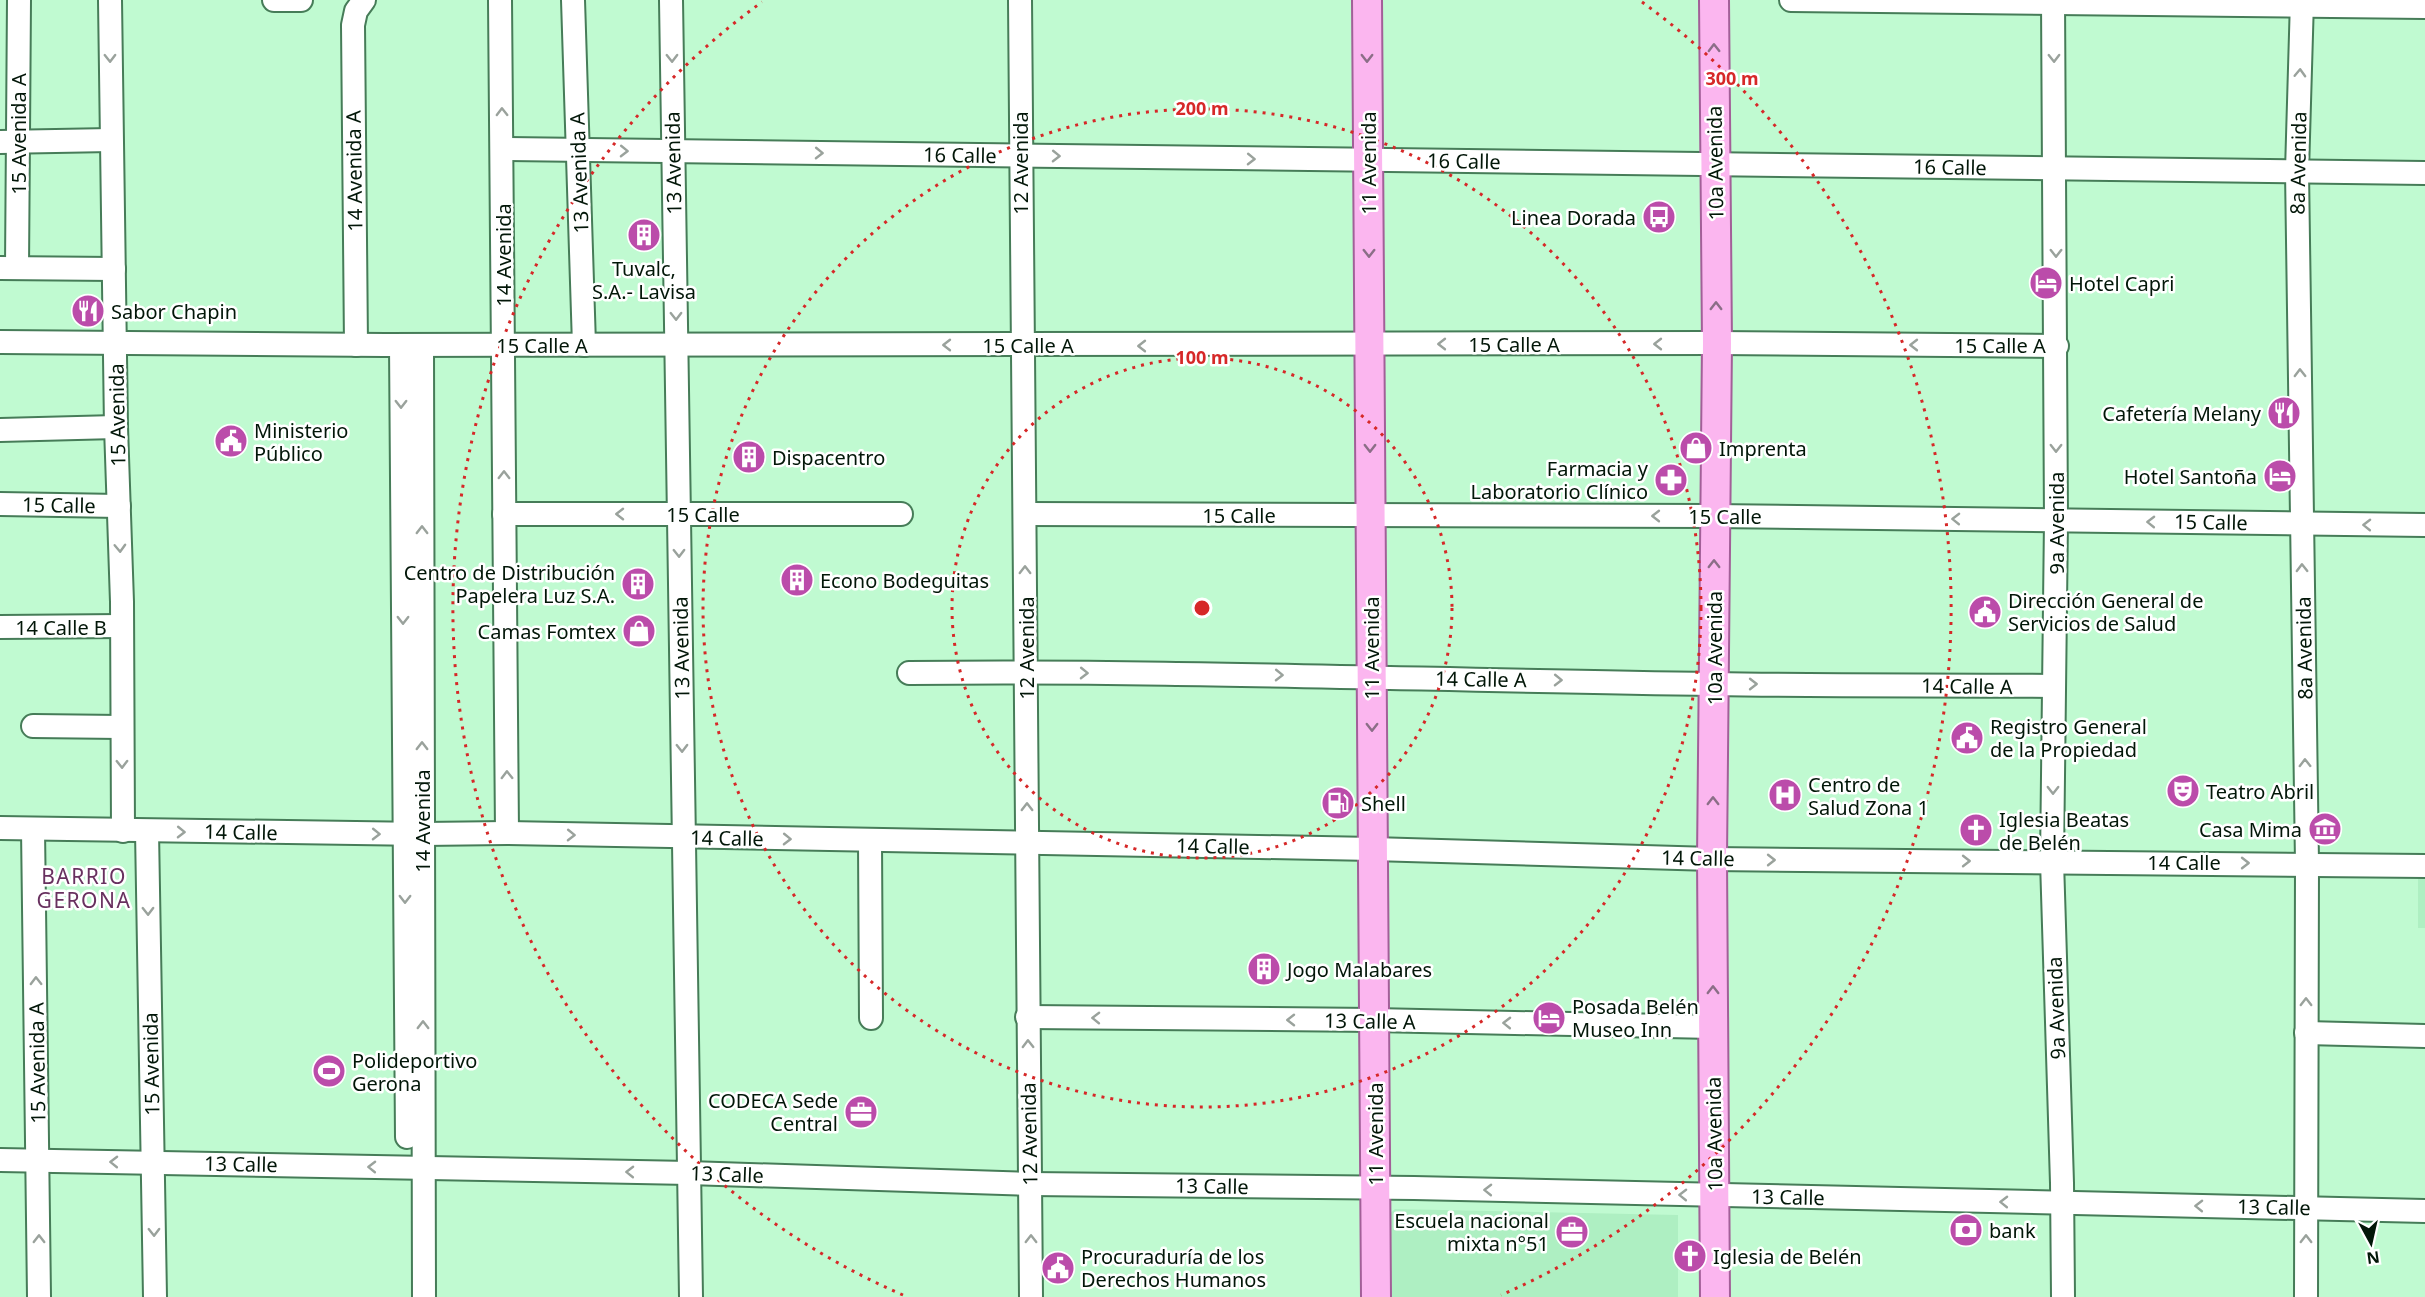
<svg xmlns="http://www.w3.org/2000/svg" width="2425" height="1297" viewBox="0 0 2425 1297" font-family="'Noto Sans',sans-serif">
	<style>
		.built { fill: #aeefc2 }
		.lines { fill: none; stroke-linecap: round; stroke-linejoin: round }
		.minor-casing { stroke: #467c58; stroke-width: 26 }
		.major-casing { stroke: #a25f98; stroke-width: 32 }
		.minor { stroke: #fff; stroke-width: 22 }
		.major { stroke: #fbb6ef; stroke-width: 28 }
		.oneway { stroke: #8b6e87 }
		.oneway2 { stroke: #9aa29c }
		.ring { fill: none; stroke: #d62828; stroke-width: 3; stroke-dasharray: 3 6 }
		.labels { text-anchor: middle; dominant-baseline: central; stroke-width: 5; stroke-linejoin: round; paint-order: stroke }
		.street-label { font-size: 20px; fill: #021608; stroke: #fff }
		.poi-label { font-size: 20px; fill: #021608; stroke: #fff; text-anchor: start }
		.neighbourhood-label { font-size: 21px; letter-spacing: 1.5px; fill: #68315f; stroke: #fff }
		.centre { fill: #d62828; stroke: #fff; stroke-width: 3 }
		.ring-label { font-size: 18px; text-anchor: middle; font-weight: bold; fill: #d62828; stroke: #fff; stroke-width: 5; stroke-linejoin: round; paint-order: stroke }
	</style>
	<rect width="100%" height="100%" fill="#c0fad1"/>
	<g class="built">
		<rect x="2418" y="878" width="7" height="50"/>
		<polygon points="1395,1209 1678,1215 1678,1297 1387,1297 1387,1216"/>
	</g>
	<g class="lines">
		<g class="minor-casing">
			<g id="minor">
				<polyline points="110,0 116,427 122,602 123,831"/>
				<polyline points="274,0 301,0"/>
				<polyline points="500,0 507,833"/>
				<polyline points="573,0 584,345"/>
				<polyline points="671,0 691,1297"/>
				<polyline points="1020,0 1031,1297"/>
				<polyline points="1791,0 2425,7"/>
				<polyline points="2053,0 2056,520 2052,861 2062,1183 2063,1297"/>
				<polyline points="2302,0 2297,171 2307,863 2306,1297"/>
				<polyline points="0,142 111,140"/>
				<polyline points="502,149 2425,173"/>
				<polyline points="0,268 114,269"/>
				<polyline points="17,268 19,0"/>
				<polyline points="0,342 385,345 1717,343 2057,346"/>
				<polyline points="356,345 353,25 356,11 364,0"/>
				<polyline points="401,345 407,1137"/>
				<polyline points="422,345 424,1297"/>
				<polyline points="0,430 116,427"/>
				<polyline points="0,504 119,506"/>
				<polyline points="504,514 901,514"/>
				<polyline points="1025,514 1713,516 2425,525"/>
				<polyline points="0,627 122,626"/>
				<path d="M909 673C1177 670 1446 681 1714 684 1827 686 1940 685 2054 686"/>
				<polyline points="33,726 121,727"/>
				<polyline points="0,828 423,834 507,833 1373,849 1712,859 2425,866"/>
				<polyline points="33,829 39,1297"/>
				<polyline points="147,831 155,1297"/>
				<polyline points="870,841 871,1018"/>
				<polyline points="1027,1017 1374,1020 1713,1027"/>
				<polyline points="2306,1033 2425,1036"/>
				<polyline points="0,1160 689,1173 1030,1184 1414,1188 2425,1211"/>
			</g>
		</g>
		<g class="major-casing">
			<g id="major">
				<polyline points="1367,0 1376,1297"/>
				<polyline points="1714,0 1717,343 1712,859 1715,1297"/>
			</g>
		</g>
		<use href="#minor" class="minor"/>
		<use href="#major" class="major"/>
	</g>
	<defs><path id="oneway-chevron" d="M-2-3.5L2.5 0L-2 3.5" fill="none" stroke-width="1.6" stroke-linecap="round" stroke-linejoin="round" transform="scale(1.5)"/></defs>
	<g class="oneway">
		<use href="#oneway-chevron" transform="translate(1714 48) rotate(-91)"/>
		<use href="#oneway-chevron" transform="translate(1367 58) rotate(90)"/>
		<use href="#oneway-chevron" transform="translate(1369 253) rotate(90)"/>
		<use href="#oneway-chevron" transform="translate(1716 306) rotate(-90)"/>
		<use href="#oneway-chevron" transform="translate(1370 448) rotate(90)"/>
		<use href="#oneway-chevron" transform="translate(1714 564) rotate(-90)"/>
		<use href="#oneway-chevron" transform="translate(1372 727) rotate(90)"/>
		<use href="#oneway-chevron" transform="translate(1713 801) rotate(-90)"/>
		<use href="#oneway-chevron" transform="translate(1713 990) rotate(-90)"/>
	</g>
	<g class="oneway2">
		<use href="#oneway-chevron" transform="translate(110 58) rotate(89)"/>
		<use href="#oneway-chevron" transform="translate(672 58) rotate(89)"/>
		<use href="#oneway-chevron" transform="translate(2054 58) rotate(89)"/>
		<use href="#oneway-chevron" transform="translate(2300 73) rotate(-88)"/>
		<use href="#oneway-chevron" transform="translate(502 112) rotate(-91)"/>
		<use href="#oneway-chevron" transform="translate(624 151) rotate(1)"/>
		<use href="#oneway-chevron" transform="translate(819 153) rotate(1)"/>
		<use href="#oneway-chevron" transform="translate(1056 156) rotate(1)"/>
		<use href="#oneway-chevron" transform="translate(1251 159) rotate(1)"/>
		<use href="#oneway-chevron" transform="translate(2056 253) rotate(90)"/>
		<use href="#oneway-chevron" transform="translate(676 316) rotate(89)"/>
		<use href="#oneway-chevron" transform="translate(1442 344) rotate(180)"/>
		<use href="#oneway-chevron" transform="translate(1658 344) rotate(180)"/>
		<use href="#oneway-chevron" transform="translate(947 345) rotate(180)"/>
		<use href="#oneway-chevron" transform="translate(1914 345) rotate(-180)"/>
		<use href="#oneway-chevron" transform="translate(1142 346) rotate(-180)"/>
		<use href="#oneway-chevron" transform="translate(2300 373) rotate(-91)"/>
		<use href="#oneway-chevron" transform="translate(401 404) rotate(90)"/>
		<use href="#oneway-chevron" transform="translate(2056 448) rotate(90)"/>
		<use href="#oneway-chevron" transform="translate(504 475) rotate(-90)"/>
		<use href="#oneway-chevron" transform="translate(620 514) rotate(-180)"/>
		<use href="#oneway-chevron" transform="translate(1656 516) rotate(180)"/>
		<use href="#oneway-chevron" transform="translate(1956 519) rotate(-179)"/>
		<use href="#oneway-chevron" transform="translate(2151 522) rotate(-179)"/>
		<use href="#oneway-chevron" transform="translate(2367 525) rotate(-179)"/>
		<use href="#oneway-chevron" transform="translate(422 530) rotate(-90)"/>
		<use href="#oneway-chevron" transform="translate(120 548) rotate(88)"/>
		<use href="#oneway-chevron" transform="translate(679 553) rotate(89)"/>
		<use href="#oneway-chevron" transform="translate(2302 568) rotate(-91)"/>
		<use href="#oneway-chevron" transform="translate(1025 570) rotate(-90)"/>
		<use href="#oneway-chevron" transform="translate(403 620) rotate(90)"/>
		<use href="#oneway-chevron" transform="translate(1084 673) rotate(1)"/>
		<use href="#oneway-chevron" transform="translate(1279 675) rotate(1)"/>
		<use href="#oneway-chevron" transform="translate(1558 680) rotate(1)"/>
		<use href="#oneway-chevron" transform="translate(1753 684)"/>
		<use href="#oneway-chevron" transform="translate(422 746) rotate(-90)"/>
		<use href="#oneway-chevron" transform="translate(682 748) rotate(89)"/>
		<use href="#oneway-chevron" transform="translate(2305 763) rotate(-91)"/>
		<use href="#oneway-chevron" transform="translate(122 764) rotate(89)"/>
		<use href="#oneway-chevron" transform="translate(507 775) rotate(-91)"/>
		<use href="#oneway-chevron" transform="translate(2053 790) rotate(90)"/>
		<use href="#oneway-chevron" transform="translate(1027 807) rotate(-90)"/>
		<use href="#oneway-chevron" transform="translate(181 832) rotate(1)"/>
		<use href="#oneway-chevron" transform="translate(376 834) rotate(1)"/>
		<use href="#oneway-chevron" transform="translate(571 835) rotate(1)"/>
		<use href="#oneway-chevron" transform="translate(787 839) rotate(1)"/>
		<use href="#oneway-chevron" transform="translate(1771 860)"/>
		<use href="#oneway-chevron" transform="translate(1966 861)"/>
		<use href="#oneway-chevron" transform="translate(2245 863)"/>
		<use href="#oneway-chevron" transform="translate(405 899) rotate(90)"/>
		<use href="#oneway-chevron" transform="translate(148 911) rotate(89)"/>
		<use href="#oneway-chevron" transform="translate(36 981) rotate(-91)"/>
		<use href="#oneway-chevron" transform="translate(2306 1002) rotate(-90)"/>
		<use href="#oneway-chevron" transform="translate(1096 1018) rotate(-179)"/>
		<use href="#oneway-chevron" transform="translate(1291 1020) rotate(-180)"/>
		<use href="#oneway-chevron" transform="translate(1507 1023) rotate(-179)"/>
		<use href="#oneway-chevron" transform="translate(423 1025) rotate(-90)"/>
		<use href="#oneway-chevron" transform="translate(1028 1044) rotate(-91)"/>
		<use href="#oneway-chevron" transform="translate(114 1162) rotate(-179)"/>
		<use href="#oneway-chevron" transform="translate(372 1167) rotate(-179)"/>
		<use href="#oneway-chevron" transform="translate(630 1172) rotate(-179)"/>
		<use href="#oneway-chevron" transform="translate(1488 1190) rotate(-179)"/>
		<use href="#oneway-chevron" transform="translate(1683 1195) rotate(-179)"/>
		<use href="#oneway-chevron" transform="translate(2004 1202) rotate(-179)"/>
		<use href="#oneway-chevron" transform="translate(2199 1206) rotate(-179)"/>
		<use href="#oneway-chevron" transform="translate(154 1232) rotate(89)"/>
		<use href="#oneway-chevron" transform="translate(39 1239) rotate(-90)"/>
		<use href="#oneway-chevron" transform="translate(1031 1239) rotate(-90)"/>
		<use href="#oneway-chevron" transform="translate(2306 1239) rotate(-90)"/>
	</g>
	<g class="ring">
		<circle cx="1202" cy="608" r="250"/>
		<circle cx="1202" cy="608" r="499"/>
		<path d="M903 1295A749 749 0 0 1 762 2M1642 2A749 749 0 0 1 1501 1295"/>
	</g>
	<defs>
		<g id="bus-disc" transform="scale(1.725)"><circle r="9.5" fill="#bb4caa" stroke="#fff"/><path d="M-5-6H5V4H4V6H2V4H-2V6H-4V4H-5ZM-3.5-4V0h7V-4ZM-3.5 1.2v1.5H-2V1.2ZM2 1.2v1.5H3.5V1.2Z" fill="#fff"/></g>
		<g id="building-disc" transform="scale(1.725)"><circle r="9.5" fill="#bb4caa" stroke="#fff"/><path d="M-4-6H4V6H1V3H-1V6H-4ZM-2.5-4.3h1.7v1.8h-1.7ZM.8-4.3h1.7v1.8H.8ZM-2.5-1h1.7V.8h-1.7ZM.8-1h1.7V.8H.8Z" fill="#fff"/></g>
		<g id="hotel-disc" transform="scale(1.725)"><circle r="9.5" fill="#bb4caa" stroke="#fff"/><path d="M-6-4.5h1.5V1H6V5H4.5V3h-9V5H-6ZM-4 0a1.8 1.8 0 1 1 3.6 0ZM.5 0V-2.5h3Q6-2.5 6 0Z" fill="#fff"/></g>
		<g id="restaurant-disc" transform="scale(1.725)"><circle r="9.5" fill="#bb4caa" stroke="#fff"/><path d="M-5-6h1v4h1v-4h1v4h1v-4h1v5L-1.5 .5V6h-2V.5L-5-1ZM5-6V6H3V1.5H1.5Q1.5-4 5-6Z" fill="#fff"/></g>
		<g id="civic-disc" transform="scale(1.725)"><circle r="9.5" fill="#bb4caa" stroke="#fff"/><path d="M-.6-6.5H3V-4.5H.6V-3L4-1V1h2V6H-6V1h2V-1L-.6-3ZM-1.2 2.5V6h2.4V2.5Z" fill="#fff"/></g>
		<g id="shop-disc" transform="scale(1.725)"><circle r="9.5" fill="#bb4caa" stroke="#fff"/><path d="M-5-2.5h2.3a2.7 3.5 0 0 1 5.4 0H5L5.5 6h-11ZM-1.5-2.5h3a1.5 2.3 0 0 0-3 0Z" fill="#fff"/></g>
		<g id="pharmacy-disc" transform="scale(1.725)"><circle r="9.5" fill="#bb4caa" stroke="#fff"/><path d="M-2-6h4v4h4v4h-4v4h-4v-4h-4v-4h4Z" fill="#fff"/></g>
		<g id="theatre-disc" transform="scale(1.725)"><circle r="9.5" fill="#bb4caa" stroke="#fff"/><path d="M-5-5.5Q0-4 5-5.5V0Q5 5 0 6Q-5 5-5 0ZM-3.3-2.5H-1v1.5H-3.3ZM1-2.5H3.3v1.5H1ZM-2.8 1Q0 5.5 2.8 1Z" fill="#fff"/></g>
		<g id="hospital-disc" transform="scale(1.725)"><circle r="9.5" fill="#bb4caa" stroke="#fff"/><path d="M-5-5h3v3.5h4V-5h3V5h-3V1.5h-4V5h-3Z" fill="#fff"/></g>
		<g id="fuel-disc" transform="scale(1.725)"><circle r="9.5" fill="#bb4caa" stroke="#fff"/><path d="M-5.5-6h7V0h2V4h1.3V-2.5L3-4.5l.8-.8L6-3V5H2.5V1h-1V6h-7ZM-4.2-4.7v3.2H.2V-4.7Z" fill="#fff"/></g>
		<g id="museum-disc" transform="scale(1.725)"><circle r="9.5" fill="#bb4caa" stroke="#fff"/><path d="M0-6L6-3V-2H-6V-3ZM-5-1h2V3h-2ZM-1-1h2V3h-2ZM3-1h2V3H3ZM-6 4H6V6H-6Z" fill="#fff"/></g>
		<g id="church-disc" transform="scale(1.725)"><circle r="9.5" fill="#bb4caa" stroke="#fff"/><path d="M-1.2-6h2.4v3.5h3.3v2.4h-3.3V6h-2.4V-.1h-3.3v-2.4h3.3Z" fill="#fff"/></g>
		<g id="stadium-disc" transform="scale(1.725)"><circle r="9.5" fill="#bb4caa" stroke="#fff"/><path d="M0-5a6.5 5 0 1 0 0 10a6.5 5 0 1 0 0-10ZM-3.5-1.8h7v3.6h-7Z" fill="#fff"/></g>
		<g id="office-disc" transform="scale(1.725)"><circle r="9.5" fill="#bb4caa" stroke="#fff"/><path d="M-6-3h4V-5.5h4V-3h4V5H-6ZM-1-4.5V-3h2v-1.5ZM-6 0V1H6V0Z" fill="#fff"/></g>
		<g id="bank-disc" transform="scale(1.725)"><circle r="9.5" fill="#bb4caa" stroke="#fff"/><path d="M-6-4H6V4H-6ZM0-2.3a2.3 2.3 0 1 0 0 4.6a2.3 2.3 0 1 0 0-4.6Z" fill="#fff"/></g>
	</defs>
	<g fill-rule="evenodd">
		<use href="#bus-disc" x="1659" y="217"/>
		<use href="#building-disc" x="644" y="235"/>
		<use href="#hotel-disc" x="2046" y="283"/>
		<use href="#restaurant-disc" x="88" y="311"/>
		<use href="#restaurant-disc" x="2284" y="413"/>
		<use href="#civic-disc" x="231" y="441"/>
		<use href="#shop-disc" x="1696" y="448"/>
		<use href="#building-disc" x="749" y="457"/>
		<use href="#hotel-disc" x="2280" y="476"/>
		<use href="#pharmacy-disc" x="1671" y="480"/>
		<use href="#building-disc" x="797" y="580"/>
		<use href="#building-disc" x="638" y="584"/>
		<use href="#civic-disc" x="1985" y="612"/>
		<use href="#shop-disc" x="639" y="631"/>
		<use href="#civic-disc" x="1967" y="738"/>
		<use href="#theatre-disc" x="2183" y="791"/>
		<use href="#hospital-disc" x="1785" y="795"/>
		<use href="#fuel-disc" x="1338" y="803"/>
		<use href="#museum-disc" x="2325" y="829"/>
		<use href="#church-disc" x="1976" y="830"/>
		<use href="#building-disc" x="1264" y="969"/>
		<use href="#hotel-disc" x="1549" y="1018"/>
		<use href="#stadium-disc" x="329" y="1071"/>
		<use href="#office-disc" x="861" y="1112"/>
		<use href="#bank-disc" x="1966" y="1230"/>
		<use href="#office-disc" x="1572" y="1232"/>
		<use href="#church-disc" x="1690" y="1256"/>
		<use href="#civic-disc" x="1058" y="1268"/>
	</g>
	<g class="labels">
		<g class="street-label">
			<text transform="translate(18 134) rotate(-90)">15 Avenida A</text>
			<text transform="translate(960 155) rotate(1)">16 Calle</text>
			<text transform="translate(1464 161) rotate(1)">16 Calle</text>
			<text transform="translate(673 163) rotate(-91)">13 Avenida</text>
			<text transform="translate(1020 163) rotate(-90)">12 Avenida</text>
			<text transform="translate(1368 163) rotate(-90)">11 Avenida</text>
			<text transform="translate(1715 163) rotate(-91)">10a Avenida</text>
			<text transform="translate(2298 163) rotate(-89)">8a Avenida</text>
			<text transform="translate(1950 167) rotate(1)">16 Calle</text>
			<text transform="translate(354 171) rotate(-91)">14 Avenida A</text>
			<text transform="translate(579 173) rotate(-92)">13 Avenida A</text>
			<text transform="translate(503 255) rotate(-90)">14 Avenida</text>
			<text x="1514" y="344">15 Calle A</text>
			<text x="542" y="345">15 Calle A</text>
			<text x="1028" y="345">15 Calle A</text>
			<text x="2000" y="345">15 Calle A</text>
			<text transform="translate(117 415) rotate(-91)">15 Avenida</text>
			<text transform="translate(59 505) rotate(1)">15 Calle</text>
			<text x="703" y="514">15 Calle</text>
			<text x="1239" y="515">15 Calle</text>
			<text x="1725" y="516">15 Calle</text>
			<text transform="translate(2211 522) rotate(1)">15 Calle</text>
			<text transform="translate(2056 523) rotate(-90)">9a Avenida</text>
			<text x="61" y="627">14 Calle B</text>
			<text transform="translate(681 648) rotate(-91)">13 Avenida</text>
			<text transform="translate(1026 648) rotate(-90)">12 Avenida</text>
			<text transform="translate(1371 648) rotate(-90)">11 Avenida</text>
			<text transform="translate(1714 648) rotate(-90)">10a Avenida</text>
			<text transform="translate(2304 648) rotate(-91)">8a Avenida</text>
			<text transform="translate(1481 679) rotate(1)">14 Calle A</text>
			<text transform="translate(1967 686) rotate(1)">14 Calle A</text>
			<text transform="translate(422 821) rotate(-90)">14 Avenida</text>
			<text transform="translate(241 832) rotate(1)">14 Calle</text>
			<text transform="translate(727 838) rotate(1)">14 Calle</text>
			<text transform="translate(1213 846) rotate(1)">14 Calle</text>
			<text transform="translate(1698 858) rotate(1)">14 Calle</text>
			<text x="2184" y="862">14 Calle</text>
			<text transform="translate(2056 1008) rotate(-92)">9a Avenida</text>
			<text transform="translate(1370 1021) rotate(1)">13 Calle A</text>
			<text transform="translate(37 1063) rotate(-91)">15 Avenida A</text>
			<text transform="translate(151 1064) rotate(-91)">15 Avenida</text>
			<text transform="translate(1029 1134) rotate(-91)">12 Avenida</text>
			<text transform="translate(1375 1134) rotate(-90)">11 Avenida</text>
			<text transform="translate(1714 1134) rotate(-91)">10a Avenida</text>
			<text transform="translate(241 1164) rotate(1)">13 Calle</text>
			<text transform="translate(727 1174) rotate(2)">13 Calle</text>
			<text transform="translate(1212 1186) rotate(1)">13 Calle</text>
			<text transform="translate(1788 1197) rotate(1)">13 Calle</text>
			<text transform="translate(2274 1207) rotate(1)">13 Calle</text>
		</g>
		<g class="poi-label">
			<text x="1636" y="217" text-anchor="end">Linea Dorada</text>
			<text x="644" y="268" text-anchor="middle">Tuvalc,<tspan x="644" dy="23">S.A.- Lavisa</tspan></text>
			<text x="2069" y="283">Hotel Capri</text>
			<text x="111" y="311">Sabor Chapin</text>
			<text x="2261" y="413" text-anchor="end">Cafetería Melany</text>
			<text x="254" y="430">Ministerio<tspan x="254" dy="23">Público</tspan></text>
			<text x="1719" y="448">Imprenta</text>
			<text x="772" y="457">Dispacentro</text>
			<text x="1648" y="468" text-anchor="end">Farmacia y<tspan x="1648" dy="23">Laboratorio Clínico</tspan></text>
			<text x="2257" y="476" text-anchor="end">Hotel Santoña</text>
			<text x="615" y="572" text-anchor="end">Centro de Distribución<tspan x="615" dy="23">Papelera Luz S.A.</tspan></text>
			<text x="820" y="580">Econo Bodeguitas</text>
			<text x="2008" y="600">Dirección General de<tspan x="2008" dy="23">Servicios de Salud</tspan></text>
			<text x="616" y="631" text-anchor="end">Camas Fomtex</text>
			<text x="1990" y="726">Registro General<tspan x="1990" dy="23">de la Propiedad</tspan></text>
			<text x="1808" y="784">Centro de<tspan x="1808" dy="23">Salud Zona 1</tspan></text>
			<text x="2206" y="791">Teatro Abril</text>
			<text x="1361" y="803">Shell</text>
			<text x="1999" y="819">Iglesia Beatas<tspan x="1999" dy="23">de Belén</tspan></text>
			<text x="2302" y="829" text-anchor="end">Casa Mima</text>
			<text x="1287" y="969">Jogo Malabares</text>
			<text x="1572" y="1006">Posada Belén<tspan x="1572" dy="23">Museo Inn</tspan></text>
			<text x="352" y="1060">Polideportivo<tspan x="352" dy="23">Gerona</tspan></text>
			<text x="838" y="1100" text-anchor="end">CODECA Sede<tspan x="838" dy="23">Central</tspan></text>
			<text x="1549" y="1220" text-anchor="end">Escuela nacional<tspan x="1549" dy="23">mixta n°51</tspan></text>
			<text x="1989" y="1230">bank</text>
			<text x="1081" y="1256">Procuraduría de los<tspan x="1081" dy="23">Derechos Humanos</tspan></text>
			<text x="1713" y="1256">Iglesia de Belén</text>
		</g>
		<g class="neighbourhood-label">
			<text x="84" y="876">BARRIO<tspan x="84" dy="24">GERONA</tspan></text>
		</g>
	</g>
	<circle cx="1202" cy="608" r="9" class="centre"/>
	<g class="ring-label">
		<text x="1732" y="85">300 m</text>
		<text x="1202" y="115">200 m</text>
		<text x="1202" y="364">100 m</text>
	</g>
	<g transform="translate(2371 1243) rotate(172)" stroke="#ffffff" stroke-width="4.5" paint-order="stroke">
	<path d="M0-4.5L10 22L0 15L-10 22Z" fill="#021608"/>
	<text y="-9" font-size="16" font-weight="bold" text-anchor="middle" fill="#021608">N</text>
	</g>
</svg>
